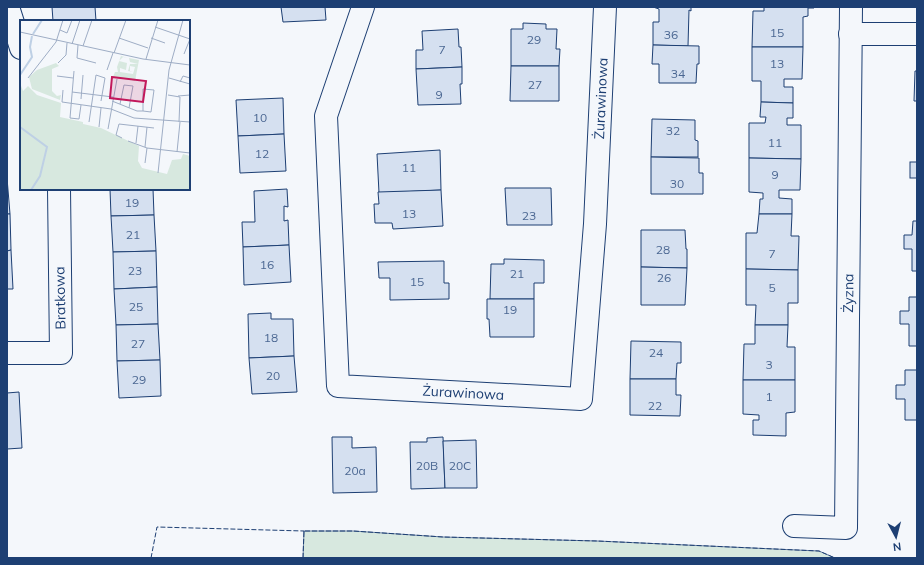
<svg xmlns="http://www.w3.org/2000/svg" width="924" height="565" viewBox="0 0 924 565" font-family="Mulish,sans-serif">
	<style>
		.green { fill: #d7e8df; stroke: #687fa3 }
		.building { fill: #d5e0f0; stroke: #1d3f73 }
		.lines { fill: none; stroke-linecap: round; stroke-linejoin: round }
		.minor-casing { stroke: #1d3f73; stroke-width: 24 }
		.minor { stroke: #f4f7fb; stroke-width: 22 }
		.fence { stroke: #1d3f73; stroke-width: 1; stroke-dasharray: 5 2; stroke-linecap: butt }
		.labels { text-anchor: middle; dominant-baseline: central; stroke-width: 3; stroke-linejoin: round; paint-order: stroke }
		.number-label { font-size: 12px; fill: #4b6792 }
		.street-label { font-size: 14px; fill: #1d3f73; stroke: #f4f7fb }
		.inset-river { fill: none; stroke: #bed0e5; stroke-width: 2 }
		.inset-road { fill: none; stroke: #9eadc5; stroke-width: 1 }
		.view { fill: #c2185b; fill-opacity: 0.15; stroke: #c2185b; stroke-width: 2 }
		.inset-edge { fill: none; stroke: #1d3f73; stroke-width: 2 }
	</style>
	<rect width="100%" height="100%" fill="#f4f7fb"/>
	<polygon class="green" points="304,531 353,531 443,537 597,541 819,551 835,558 303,558"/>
	<g class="building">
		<polygon points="52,7 95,7 96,21 53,21"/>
		<polygon points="281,7 325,7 326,20 283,22"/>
		<polygon points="653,7 691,7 691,11 689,10 688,46 653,45 653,22 659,22 659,9"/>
		<polygon points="764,7 814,7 814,8 808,8 808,16 803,17 803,47 752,47 753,11 764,11"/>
		<polygon points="523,23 546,24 546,29 557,29 556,49 560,49 559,66 511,66 511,29 523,29"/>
		<polygon points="458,29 459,47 461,47 462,67 416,69 416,50 423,50 422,31"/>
		<polygon points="653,45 699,46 699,64 697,64 696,83 659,83 659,64 652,64"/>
		<polygon points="752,47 803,47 802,79 784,79 784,87 793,87 793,103 761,102 761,81 752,81"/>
		<polygon points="511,66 559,66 559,101 510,101"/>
		<polygon points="462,67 462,84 460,84 461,104 418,105 416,69"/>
		<polygon points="915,71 917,71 917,101 914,101"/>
		<polygon points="283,98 284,134 238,136 236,100"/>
		<polygon points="761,102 793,103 793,118 787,118 787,125 801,125 801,159 749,158 749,123 765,123 766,117 760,117"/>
		<polygon points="652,119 695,120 695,140 698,141 698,157 651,157"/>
		<polygon points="284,134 286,171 240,173 238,136"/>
		<polygon points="440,150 441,190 379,193 377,154"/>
		<polygon points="651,157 699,158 699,173 703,173 703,194 651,194"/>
		<polygon points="749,158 801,159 800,190 779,190 779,198 792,199 792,214 759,214 760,199 763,199 763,193 749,192"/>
		<rect x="910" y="162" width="7" height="16"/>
		<polygon points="7,178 10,214 7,214"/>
		<polygon points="505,188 551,188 552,225 507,225"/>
		<polygon points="110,189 153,189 154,215 111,216"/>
		<polygon points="287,189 288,207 284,206 284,221 288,220 289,245 243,247 242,222 255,222 254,191"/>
		<polygon points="441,190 443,226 393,229 392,223 375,223 374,204 379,204 378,192"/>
		<polygon points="7,214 10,214 11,250 7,251"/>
		<polygon points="759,214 792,214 791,236 799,236 798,270 746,269 746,233 757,233"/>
		<polygon points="154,215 156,251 113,252 111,216"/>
		<polygon points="913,221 917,221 917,271 912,271 912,249 904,249 904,235 912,235"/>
		<polygon points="641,230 685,230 686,249 687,249 687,268 641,267"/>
		<polygon points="289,245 291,282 244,285 243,247"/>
		<polygon points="11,250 13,289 7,289 7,251"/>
		<polygon points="156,251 157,287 114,289 113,252"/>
		<polygon points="504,259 544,260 544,283 534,283 534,299 490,299 491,264 504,264"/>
		<polygon points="444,261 444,283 449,283 449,299 390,300 390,278 379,278 378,262"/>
		<polygon points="641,267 687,268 685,305 641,305"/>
		<polygon points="746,269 798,270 798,303 788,303 788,325 755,325 756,305 746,305"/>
		<polygon points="157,287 158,324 116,325 114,289"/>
		<polygon points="909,297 917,297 917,346 909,346 909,324 900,324 900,311 909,311"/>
		<polygon points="487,299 534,299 534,337 490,337 489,319 487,319"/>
		<polygon points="271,313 271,319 293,319 294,356 249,358 248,314"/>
		<polygon points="158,324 160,360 117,361 116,325"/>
		<polygon points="755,325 788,325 787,347 795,347 795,380 743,380 744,344 755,344"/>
		<polygon points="631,341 681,342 681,363 677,363 676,379 630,379"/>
		<polygon points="294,356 297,392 252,394 249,358"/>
		<polygon points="160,360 161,396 119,398 117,361"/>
		<polygon points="905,370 917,370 917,420 905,420 905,399 896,399 896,385 905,385"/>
		<polygon points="630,379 676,379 676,395 681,395 680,416 630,415"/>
		<polygon points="743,380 795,380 795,412 786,413 786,436 753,435 753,420 759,420 759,415 743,414"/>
		<polygon points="19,392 22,448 7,449 7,393"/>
		<polygon points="332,437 352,437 352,448 376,447 377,492 333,493"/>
		<polygon points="443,437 445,488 411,489 410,442 427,442 427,438"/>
		<polygon points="476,440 477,488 445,488 443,441"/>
	</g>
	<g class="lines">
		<g class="minor-casing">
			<g id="minor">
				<polyline points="8,7 21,48"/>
				<path id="s1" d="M363 7 326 116 338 386 581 399 595 224 605 7"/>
				<polyline points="850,34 917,34"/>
				<polyline points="7,353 61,353 59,189"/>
				<path id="s2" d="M794 526 846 528 851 7"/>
			</g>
		</g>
		<use href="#minor" class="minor"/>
		<g class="fence">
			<polyline points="151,558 157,527 304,531 304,532"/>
			<polyline points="303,558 304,531 353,531 443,537 597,541 819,551 835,558"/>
		</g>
	</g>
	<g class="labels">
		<g class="number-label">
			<text x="777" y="32">15</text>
			<text x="671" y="34">36</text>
			<text x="534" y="39">29</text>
			<text x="442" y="49">7</text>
			<text x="777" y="63">13</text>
			<text x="678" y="73">34</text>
			<text x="535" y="84">27</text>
			<text x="439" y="94">9</text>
			<text x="260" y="117">10</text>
			<text x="673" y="130">32</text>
			<text x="775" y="142">11</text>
			<text x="262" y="153">12</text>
			<text x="409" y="167">11</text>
			<text x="775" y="174">9</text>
			<text x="677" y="183">30</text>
			<text x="132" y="202">19</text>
			<text x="409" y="213">13</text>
			<text x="529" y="215">23</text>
			<text x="133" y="234">21</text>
			<text x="663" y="249">28</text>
			<text x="772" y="253">7</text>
			<text x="267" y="264">16</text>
			<text x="135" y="270">23</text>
			<text x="517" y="273">21</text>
			<text x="664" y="277">26</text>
			<text x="417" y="281">15</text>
			<text x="772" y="287">5</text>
			<text x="136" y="306">25</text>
			<text x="510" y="309">19</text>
			<text x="271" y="337">18</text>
			<text x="138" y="343">27</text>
			<text x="656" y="352">24</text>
			<text x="769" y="364">3</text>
			<text x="273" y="375">20</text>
			<text x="139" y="379">29</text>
			<text x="769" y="396">1</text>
			<text x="655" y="405">22</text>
			<text x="427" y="465">20B</text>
			<text x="460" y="465">20C</text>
			<text x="355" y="470">20a</text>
		</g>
		<g class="street-label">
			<text stroke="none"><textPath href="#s1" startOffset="930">Żurawinowa</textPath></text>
			<text stroke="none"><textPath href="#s2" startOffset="287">Żyzna</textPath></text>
			<text transform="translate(60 298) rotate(-91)">Bratkowa</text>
			<text stroke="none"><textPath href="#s1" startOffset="511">Żurawinowa</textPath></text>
		</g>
	</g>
	<g transform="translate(20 20)">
		<rect width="170" height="170" fill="#f4f7fb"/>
		<path d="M101 36 108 38 103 37 99 41 107 43 106 50 100 48V52L113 54 115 47 110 46V51L113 52 108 51 110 44H118L110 42 109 38 119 40 115 61 93 57 95 52H98L97 47ZM36 43 39 46 32 49V71L37 76 41 75 40 80 12 69 9 57 17 50ZM0 63 3 71 8 66 17 75 41 83 40 97 63 102V104L81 108 119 126 118 141 122 148 147 154 152 140 161 139 163 134 170 136V170H0Z" fill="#d7e8df"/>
		<path class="inset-river" d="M13 14 22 0M0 55 12 37 10 27 12 16M0 107 27 127 20 156 11 170"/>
		<path class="inset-road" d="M135 7 170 19M40 10 47 13 52 0M0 12 123 39 170 45M99 18 128 28M131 18 145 23M52 24 60 0M58 25 57 38 76 43M63 26 72 0M94 33 106 0M164 34 170 19M126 39 138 0M38 43 46 35 47 23M87 50 93 33M54 51 50 98 59 99 61 85M37 56 53 58M8 58 36 22 43 0M149 58 170 64M160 62 163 56 170 58M43 70 42 82 91 89 114 98 170 102M52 72 93 77M148 75 160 77 159 102M158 76 170 75M61 79 63 55M92 81 117 91H123L131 92 134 70 123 69V91M100 84 104 65 113 66 109 88M69 102 76 55 85 58 81 81M79 107 81 88M88 109 97 59M102 118 96 115 99 104 134 108M108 121 127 128 170 133M116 123 118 106M125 127 127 107M157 132 160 102M125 143 127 128M138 153 149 50 163 0"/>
		<path class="view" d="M92 57 126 61 123 82 90 78Z"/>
		<rect width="170" height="170" class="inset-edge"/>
	</g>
	<rect width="924" height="565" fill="none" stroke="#1d3f73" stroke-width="16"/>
	<g transform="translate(896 537) rotate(173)" stroke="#f4f7fb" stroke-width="3" paint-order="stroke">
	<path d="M0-3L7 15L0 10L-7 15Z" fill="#1d3f73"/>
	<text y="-6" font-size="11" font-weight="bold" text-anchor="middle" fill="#1d3f73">N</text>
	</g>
</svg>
